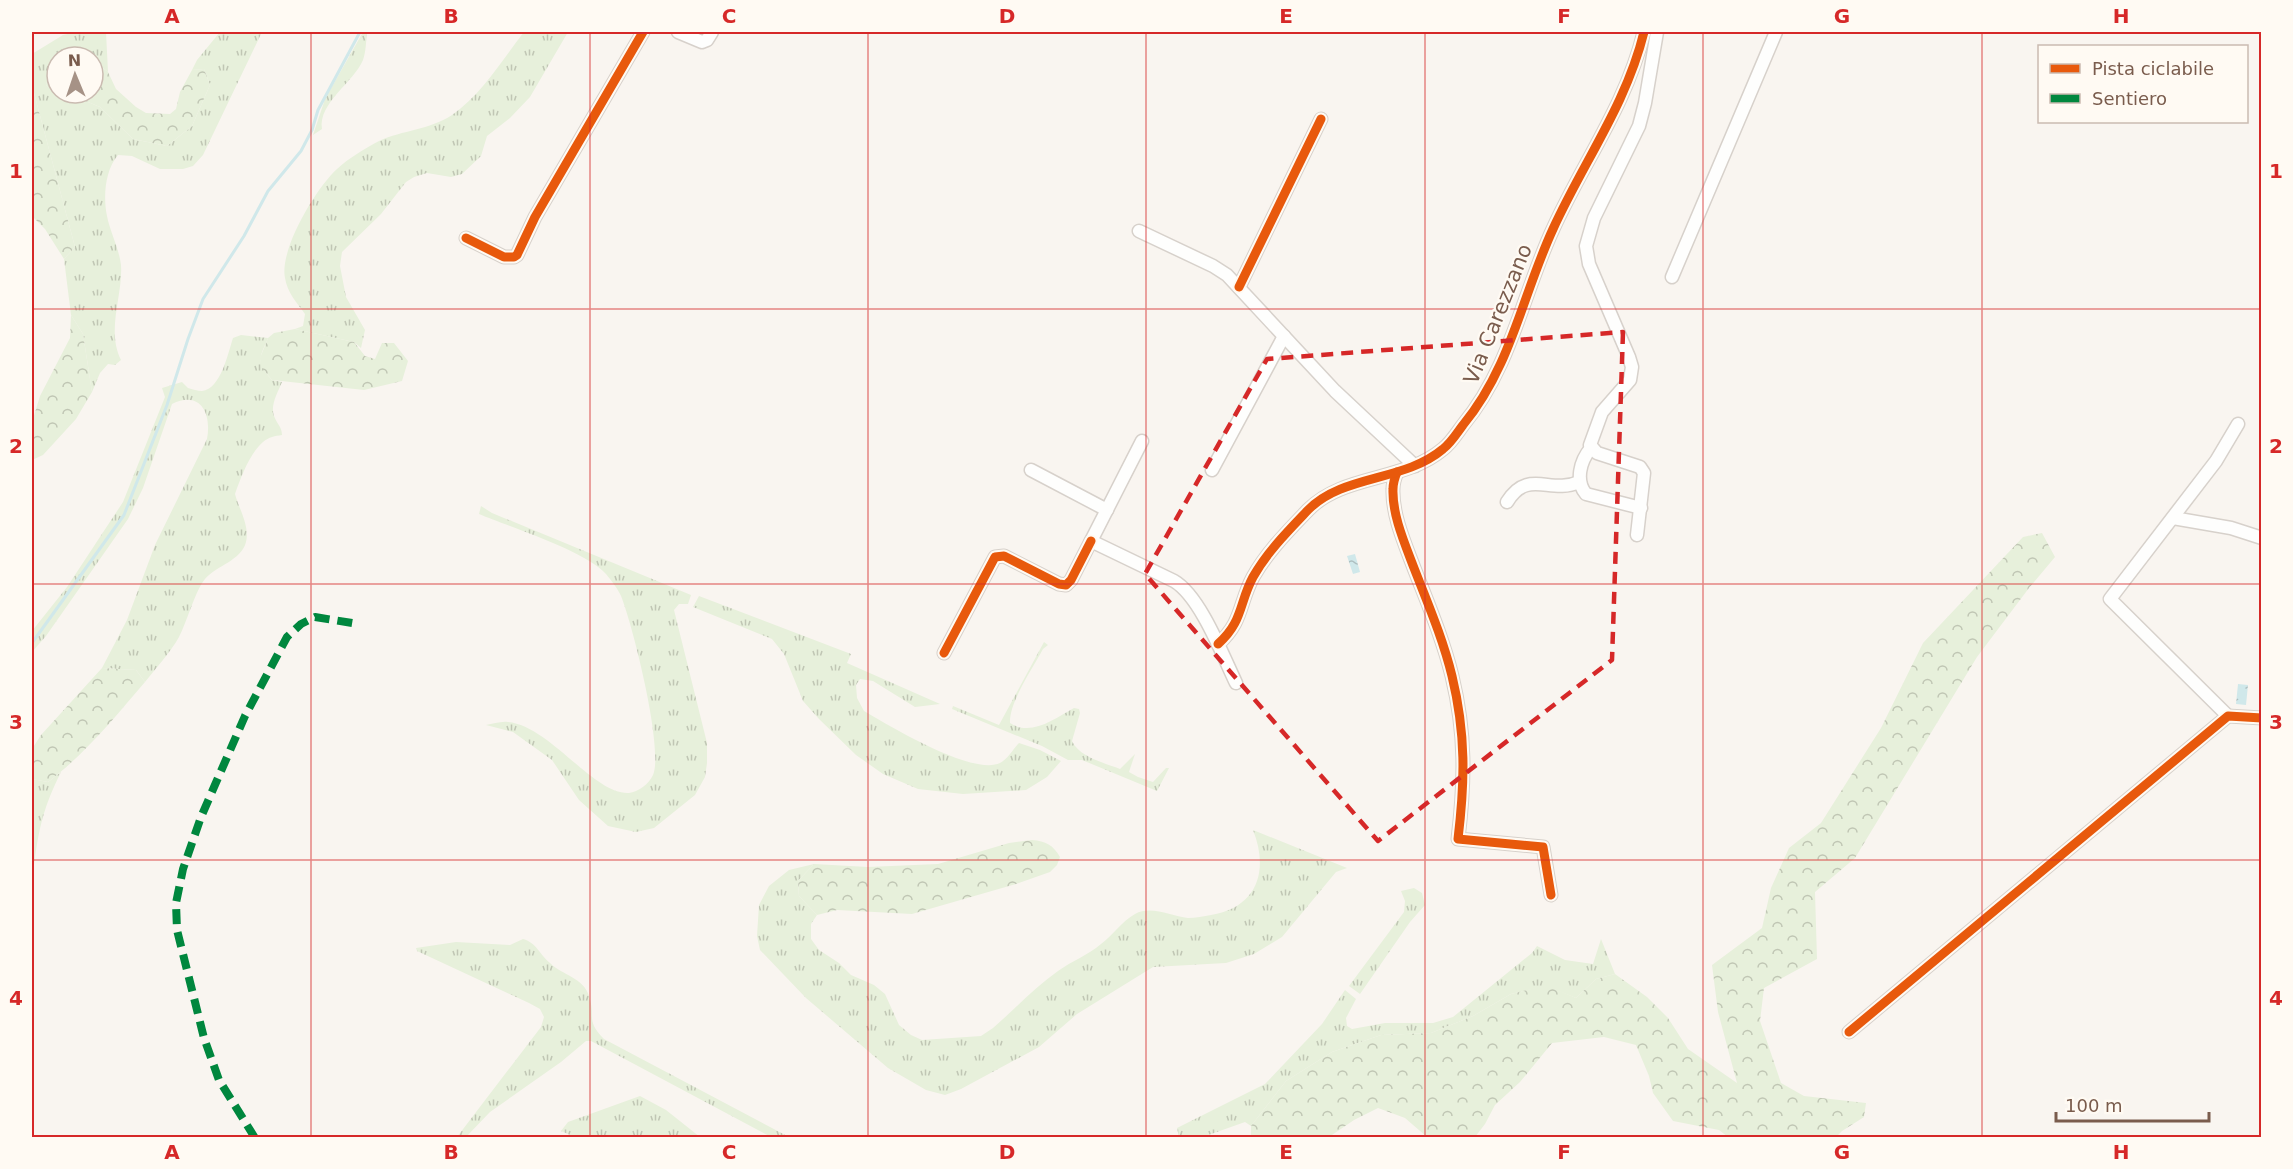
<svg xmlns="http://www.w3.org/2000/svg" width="2293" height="1169" viewBox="0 0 2293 1169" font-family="'DejaVu Sans',sans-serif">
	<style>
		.grass { fill: url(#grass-tufts) }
		.forest { fill: url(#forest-crowns) }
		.water { fill: url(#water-ripples) }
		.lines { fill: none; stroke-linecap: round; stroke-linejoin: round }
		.stream { stroke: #d0e8ea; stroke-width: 3 }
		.minor-casing { stroke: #d7d1cb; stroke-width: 15 }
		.minor { stroke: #fefefd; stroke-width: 12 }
		.quiet { stroke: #00873e; stroke-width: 8; stroke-dasharray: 15 8; stroke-linecap: butt }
		.cycleway-casing { stroke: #fffaf3; stroke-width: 13 }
		.cycleway { stroke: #e8590c; stroke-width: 9 }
		.marked { fill: none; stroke: #d62828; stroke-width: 4.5; stroke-dasharray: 12 8; stroke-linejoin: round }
		.grid { fill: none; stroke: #d62828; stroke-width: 1.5; stroke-opacity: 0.55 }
		.labels { text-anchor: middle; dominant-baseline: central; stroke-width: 4.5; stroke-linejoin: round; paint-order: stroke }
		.street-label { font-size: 21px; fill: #7a5c4d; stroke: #fffaf3 }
		.neatline { fill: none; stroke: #d62828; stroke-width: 2 }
		.grid-label { font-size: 20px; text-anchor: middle; font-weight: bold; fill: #d62828 }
	</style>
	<defs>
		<pattern id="grass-tufts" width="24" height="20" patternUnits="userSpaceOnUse" patternTransform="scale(1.5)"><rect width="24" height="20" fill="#e7f0db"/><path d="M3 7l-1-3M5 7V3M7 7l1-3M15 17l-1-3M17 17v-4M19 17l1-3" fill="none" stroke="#c0c6b4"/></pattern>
		<pattern id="forest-crowns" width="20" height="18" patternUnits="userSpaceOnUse" patternTransform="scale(1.5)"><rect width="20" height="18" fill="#e7f0db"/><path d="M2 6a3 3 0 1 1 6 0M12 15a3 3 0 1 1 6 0" fill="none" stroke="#c0c6b4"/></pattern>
		<pattern id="water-ripples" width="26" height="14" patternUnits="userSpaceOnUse" patternTransform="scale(1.5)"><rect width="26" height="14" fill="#d0e8ea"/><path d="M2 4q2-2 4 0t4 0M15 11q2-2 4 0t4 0" fill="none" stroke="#aebfc0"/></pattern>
	</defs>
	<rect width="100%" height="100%" fill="#f9f5f0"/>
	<g class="grass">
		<path d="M77 32H106L108 72 93 60V57L85 54 65 55 57 57V62L51 68 46 85 61 97H76L100 107 133 139 167 146 192 126 210 85 204 69 192 70 197 60 220 32H262L203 155 193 166 183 169H160L132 156 118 155C105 170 103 197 107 216 110 232 119 248 121 265 123 296 106 330 121 360L115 365 108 364 100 373 92 392 83 334 71 315 64 259 75 247 34 93 32 91V54L63 35Z"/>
		<path d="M363 32H367C366 41 366 52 363 60 354 82 318 103 322 129L313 135 325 99Z"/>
		<path d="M524 32H568L530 97 510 118 487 136 481 156 462 174 451 177 427 173 414 177 406 182 381 214 342 252 340 266 346 297 365 330 361 348 354 342 295 329 303 326 305 314C297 303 287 292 285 278 279 250 316 188 337 169 349 158 364 149 379 141 403 130 429 130 452 115 482 94 502 60 524 32Z"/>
		<path d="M241 335 268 338C259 359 256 362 272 380L282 382C278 392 270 405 274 416 277 424 282 427 282 435 275 436 269 437 263 442 250 453 241 477 235 494 239 509 250 526 246 542 241 561 217 565 205 579 195 591 187 622 179 637 170 653 156 668 145 682L136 670 102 668 127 620 155 545 207 439C212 413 200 390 172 404L143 488 128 519 46 636 32 652V631L67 587 123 502 165 397 162 388 182 382 188 388C192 389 198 391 202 391 221 389 228 353 233 338Z"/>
		<path d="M481 506 492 513 691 595 688 604H679L674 610 707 743V763L705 777 695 795 654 828 636 832 608 826 579 800 552 760 513 732 486 725C493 724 501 721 508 722 550 726 594 795 629 793 638 792 649 784 653 775 664 749 633 626 621 596 618 589 611 580 606 574 586 551 510 527 479 514Z"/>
		<path d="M699 596 851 654 847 663 940 704 915 707 873 681 860 679 856 685 857 698 864 711C890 726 972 776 1000 763 1007 760 1014 748 1019 743L1040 750 1061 761 1047 777 1026 790 963 794 918 789 883 774 856 755 819 719 803 701 784 654 772 639 693 607Z"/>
		<path d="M1044 642 1048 645 1043 649C1033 668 1009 702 1010 723 1031 737 1054 719 1074 708L1079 709 1080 713 1072 741C1079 757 1105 763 1120 769L1135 754 1129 772 1138 777 1153 782 1166 768H1169L1157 791 1082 760H1068L1042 746 952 709 953 706 999 725Z"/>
		<path d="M61 772C44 806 39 827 34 865L32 868V779L48 782Z"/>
		<path d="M1253 830 1347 868 1336 872 1282 937 1254 954 1226 963 1153 967 1077 1014 1039 1047 961 1089 945 1095 926 1090 888 1068 806 998 760 950 757 936 759 905 769 886 789 870 814 864 798 881 799 896 817 915 811 924V939L819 950 839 963 851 975 874 985 885 994 899 1025 911 1035 922 1040 981 1036 993 1028C1015 1009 1035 987 1058 971 1072 961 1088 955 1101 944 1113 935 1121 922 1135 914 1151 905 1171 916 1188 918 1195 918 1204 916 1211 915 1258 907 1269 870 1253 830Z"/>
		<polygon points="1414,888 1422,893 1425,905 1410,922 1360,994 1349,986 1404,912 1405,901 1401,891"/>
		<path d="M523 939C537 943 539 954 550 963 562 975 584 978 589 996 596 1017 585 1020 604 1039L789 1137H771L591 1041H586L561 1062 490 1112 466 1137H457L541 1027 544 1017 540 1009 529 1003 417 951 416 948 456 942 510 945Z"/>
		<polygon points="1601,939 1615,974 1596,979 1576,998 1546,986 1511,994 1473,1016 1431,1033 1381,1035 1332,1052 1286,1081 1251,1126 1245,1122 1200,1138 1179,1137 1177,1128 1265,1084 1322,1024 1345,990 1356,999 1346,1018 1347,1026 1352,1029 1385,1023 1433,1023 1453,1017 1532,953 1537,946 1565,960 1593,964"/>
		<polygon points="640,1096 666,1110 700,1137 577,1138 561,1131 568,1122"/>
	</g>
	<g class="forest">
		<polygon points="93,60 108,72 116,89 136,107 146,113 170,114 176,109 180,92 192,70 204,69 210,85 192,126 167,146 133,139 100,107 76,97 61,97 46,85 51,68 57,62 57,93 93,93"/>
		<polygon points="32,91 34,93 75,247 64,259 45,229 32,216"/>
		<polygon points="71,315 83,334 92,392 76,419 43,455 32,460 32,422 40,396 70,338"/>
		<polygon points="295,329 354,342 365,356 375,359 382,343 394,343 408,361 402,381 364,390 272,380 261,367 260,358 268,338 274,333"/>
		<polygon points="2042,533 2055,557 2029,588 1977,657 1855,858 1815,892 1817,959 1764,988 1760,1021 1781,1083 1804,1096 1866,1103 1864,1117 1842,1131 1836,1137 1728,1137 1719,1130 1673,1121 1653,1093 1649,1076 1636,1045 1604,1037 1552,1043 1520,1082 1495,1105 1485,1124 1475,1137 1427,1137 1405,1118 1378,1108 1354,1120 1329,1137 1251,1137 1251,1126 1286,1081 1332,1052 1381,1035 1431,1033 1473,1016 1511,994 1546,985 1576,998 1596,979 1615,974 1647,997 1668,1018 1688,1049 1737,1083 1718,1012 1712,965 1762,928 1771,888 1789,848 1821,823 1881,728 1923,643 2023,537"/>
		<path d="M102 668 136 670 145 682C115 717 85 754 48 782L32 779V749L41 735Z"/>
		<path d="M1032 840C1046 841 1053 845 1060 857L1057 865 1050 872 1016 884 912 914 837 910 817 915 799 896 798 881 814 864 868 867 938 864 1009 843Z"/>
	</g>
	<g class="water">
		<polygon points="1355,554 1360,572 1353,574 1347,556"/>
		<polygon points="2238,684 2248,685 2246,705 2236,704"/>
	</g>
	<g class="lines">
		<polyline class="stream" points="32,643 124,515 167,405 188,339 203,299 244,236 268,191 301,151 312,130 318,110 360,32"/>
		<g class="minor-casing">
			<g id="minor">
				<polyline points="678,32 702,42 707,40 712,32"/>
				<polyline points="1139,231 1213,266 1227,275 1335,391 1415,466"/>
				<polyline points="466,238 504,257 514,257 517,255 535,217 643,32"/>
				<polyline points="1672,277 1776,32"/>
				<polyline points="1239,287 1321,119"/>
				<path d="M1142 441 1091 541 1174 581C1200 596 1223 656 1236 683"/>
				<path d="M1591 448C1580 461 1575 481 1586 494L1641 508"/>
				<polyline points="1031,470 1107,510"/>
				<polyline points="1212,470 1284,336"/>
				<path d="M1397 472C1395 477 1393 483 1393 489 1392 515 1405 544 1414 568 1428 604 1443 639 1452 676 1466 734 1465 781 1458 839L1543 847 1551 895"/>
				<path d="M1507 502C1528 468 1550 495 1579 482"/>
				<polyline points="2173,518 2231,528 2262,538"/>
				<polyline points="1637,535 1644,473 1640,467 1597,453 1590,445 1602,412 1630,380 1632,367 1629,357 1589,264 1586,246 1594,218 1639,126 1645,103 1657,32"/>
				<path d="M1218 644C1243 622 1239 603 1253 577 1267 552 1288 531 1308 510 1343 474 1404 482 1443 449 1451 443 1457 433 1463 425 1511 367 1522 296 1553 229 1584 161 1626 105 1644 32"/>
				<polyline points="944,653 995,557 1004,556 1059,584 1066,585 1071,580 1091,541"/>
				<polyline points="2228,716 2110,599 2216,461 2238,424"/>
				<polyline points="1849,1032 2228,716 2262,718"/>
			</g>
		</g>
		<use href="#minor" class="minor"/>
		<polyline class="quiet" points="255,1138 219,1080 204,1038 177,930 176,903 183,869 201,817 245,716 287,637 301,624 315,617 358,624"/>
		<g class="cycleway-casing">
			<g id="cycleway">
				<polyline points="466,238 504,257 514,257 517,255 535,217 643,32"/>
				<polyline points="1239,287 1321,119"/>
				<path d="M1397 472C1395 477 1393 483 1393 489 1392 515 1405 544 1414 568 1428 604 1443 639 1452 676 1466 734 1465 781 1458 839L1543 847 1551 895"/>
				<path d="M1218 644C1243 622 1239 603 1253 577 1267 552 1288 531 1308 510 1343 474 1404 482 1443 449 1451 443 1457 433 1463 425 1511 367 1522 296 1553 229 1584 161 1626 105 1644 32"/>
				<polyline points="944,653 995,557 1004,556 1059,584 1066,585 1071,580 1091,541"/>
				<polyline points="1849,1032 2228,716 2262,718"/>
			</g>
		</g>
		<use href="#cycleway" class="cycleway"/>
	</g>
	<path class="marked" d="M1623 332 1612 660 1378 841 1145 574 1267 359Z"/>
	<path class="grid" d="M311 32V1138M590 32V1138M868 32V1138M1146 32V1138M1425 32V1138M1703 32V1138M1982 32V1138M32 309H2262M32 584H2262M32 860H2262"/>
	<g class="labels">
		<g class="street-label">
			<text transform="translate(1498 314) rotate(-68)">Via Carezzano</text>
		</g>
	</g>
	<rect width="2293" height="1169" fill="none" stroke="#fffaf3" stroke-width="66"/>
	<rect x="2038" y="45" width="210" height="78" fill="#fffaf3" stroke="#cabbb1" stroke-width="1.5"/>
	<rect x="2050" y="64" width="30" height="9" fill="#e8590c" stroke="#cabbb1" stroke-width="1.5"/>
	<text x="2092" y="75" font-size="18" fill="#7a5c4d">Pista ciclabile</text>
	<rect x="2050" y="94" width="30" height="9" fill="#00873e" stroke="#cabbb1" stroke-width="1.5"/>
	<text x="2092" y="105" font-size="18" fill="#7a5c4d">Sentiero</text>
	<g transform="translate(75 75) rotate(358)"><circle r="28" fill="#fffaf3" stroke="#cabbb1" stroke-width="1.5"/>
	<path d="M0-4.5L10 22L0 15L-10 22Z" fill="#a69286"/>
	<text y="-9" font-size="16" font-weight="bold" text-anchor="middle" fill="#7a5c4d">N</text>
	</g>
	<path d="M2056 1112v9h153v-9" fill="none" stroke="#7a5c4d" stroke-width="3"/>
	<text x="2065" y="1112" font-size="18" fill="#7a5c4d" stroke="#fffaf3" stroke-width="4.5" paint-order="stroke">100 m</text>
	<rect x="33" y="33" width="2227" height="1103" class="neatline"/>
	<g class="grid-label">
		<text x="172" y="23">A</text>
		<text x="451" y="23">B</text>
		<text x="729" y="23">C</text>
		<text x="1007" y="23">D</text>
		<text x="1286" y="23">E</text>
		<text x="1564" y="23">F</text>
		<text x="1842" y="23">G</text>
		<text x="2121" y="23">H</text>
		<text x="16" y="178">1</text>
		<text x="2276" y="178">1</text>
		<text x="16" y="453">2</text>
		<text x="2276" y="453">2</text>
		<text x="16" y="729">3</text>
		<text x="2276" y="729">3</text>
		<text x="16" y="1005">4</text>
		<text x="2276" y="1005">4</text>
		<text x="172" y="1159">A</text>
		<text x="451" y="1159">B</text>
		<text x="729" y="1159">C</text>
		<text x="1007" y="1159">D</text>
		<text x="1286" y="1159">E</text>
		<text x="1564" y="1159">F</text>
		<text x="1842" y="1159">G</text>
		<text x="2121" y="1159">H</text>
	</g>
</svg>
